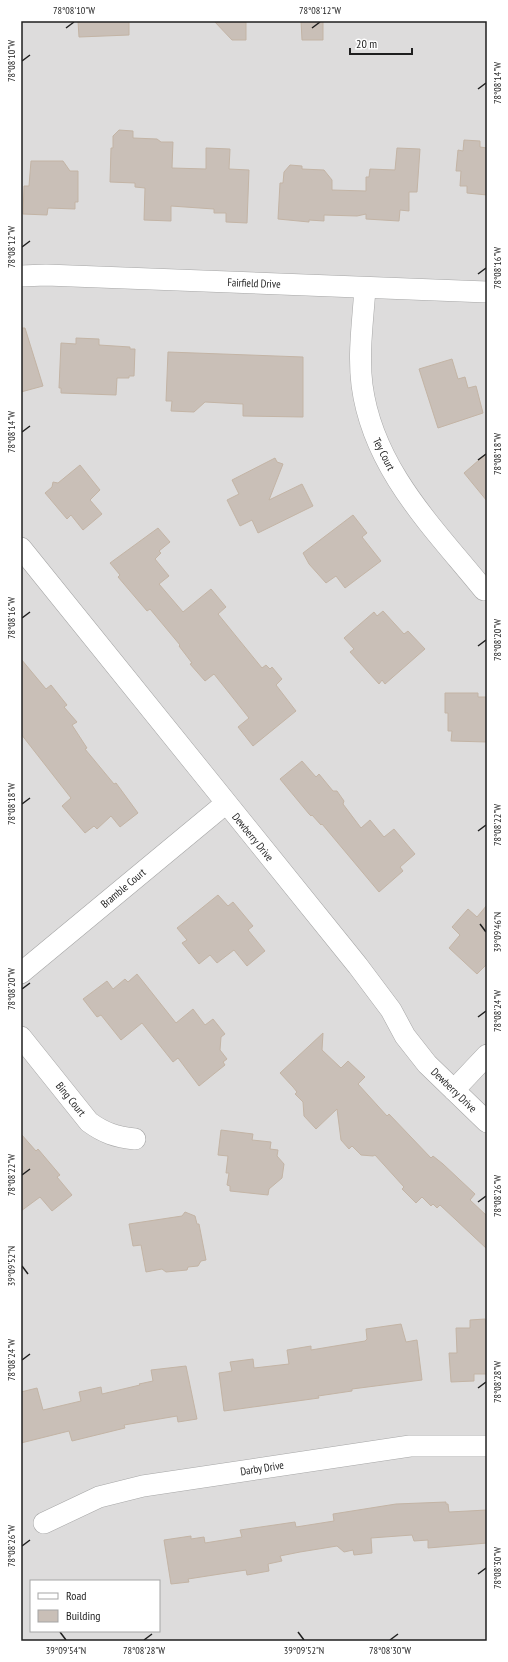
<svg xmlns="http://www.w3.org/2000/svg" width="508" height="1662" viewBox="0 0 508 1662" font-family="'PT Sans Narrow',sans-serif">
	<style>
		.residential { fill: #dddcdc; fill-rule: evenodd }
		.building { fill: #c9bfb7; stroke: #c3b4a5 }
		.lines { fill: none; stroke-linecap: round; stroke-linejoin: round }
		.minor-casing { stroke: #a6a6a6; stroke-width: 22 }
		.minor { stroke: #fff; stroke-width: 21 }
		.ticks { fill: none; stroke: #1f1f1f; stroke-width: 1.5 }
		.labels { text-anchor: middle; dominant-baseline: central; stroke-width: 3; stroke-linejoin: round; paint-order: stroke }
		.street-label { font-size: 11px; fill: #1f1f1f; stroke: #fff }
		.neatline { fill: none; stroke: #1f1f1f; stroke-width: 1.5 }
		.ticks-label { font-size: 10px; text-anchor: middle; fill: #1f1f1f }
	</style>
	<rect width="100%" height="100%" fill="#f0ede4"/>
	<path class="residential" d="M21 21H487V1641H21ZM31 1581H159V1631H31Z"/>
	<g class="building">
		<polygon points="78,21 129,21 129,35 79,37"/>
		<polygon points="214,21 246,21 246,40 232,40"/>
		<polygon points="301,21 323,21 323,40 302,40"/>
		<polygon points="119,130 133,131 133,138 157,139 161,142 173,142 172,168 206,169 206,148 230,149 229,169 249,170 247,223 226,222 226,213 214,213 214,209 171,206 171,221 144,220 145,188 135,187 135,183 110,182 111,148 113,148 113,136"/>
		<polygon points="464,140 480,141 480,147 487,148 487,195 467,193 467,186 460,186 461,171 456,171 458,150 463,151"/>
		<polygon points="397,148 420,149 417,192 409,192 409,211 400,210 399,221 366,219 366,214 357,216 324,215 324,221 309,220 309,222 278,219 280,183 283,183 284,172 290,165 302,166 302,169 324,170 332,180 332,190 366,191 366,177 369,177 370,169 395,170"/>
		<polygon points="31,161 63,161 70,171 78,171 78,202 75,202 75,209 48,208 47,215 23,214 24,186 29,186"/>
		<polygon points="21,328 25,328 43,386 21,392"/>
		<polygon points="76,338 99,339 99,345 130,347 130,349 135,349 134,376 129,376 129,378 117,378 116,395 61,393 61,388 59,388 61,343 76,344"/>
		<polygon points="168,352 303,357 303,417 243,416 243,404 205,402 194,412 171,411 172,401 166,401"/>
		<polygon points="452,359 458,379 465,377 468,388 476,386 483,413 438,428 419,369"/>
		<polygon points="487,453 487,501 464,473"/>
		<polygon points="275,458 277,462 283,464 269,500 302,484 313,506 258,533 252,520 240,526 227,500 239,494 232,480"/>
		<polygon points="80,465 100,490 90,500 102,514 83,530 71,515 67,519 45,493 52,487 53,482 58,483"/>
		<polygon points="353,515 367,533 362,537 381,561 345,588 336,576 326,583 309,564 303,553"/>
		<polygon points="158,528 170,542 159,551 161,553 155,559 169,576 159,584 183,612 211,589 226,607 218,614 262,668 266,665 270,669 272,667 282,679 276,685 296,711 253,746 238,727 249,718 214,674 205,681 190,664 192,663 179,646 180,645 150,609 147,611 118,577 120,575 110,563"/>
		<polygon points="383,611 404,634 408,631 425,649 385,684 382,680 379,684 350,652 354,649 344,638 374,612 377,616"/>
		<polygon points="21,659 46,689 51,685 67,705 64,707 77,722 72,725 87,748 85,749 114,784 116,783 138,813 120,827 111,816 97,829 94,826 85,833 62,806 71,798 21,734"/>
		<polygon points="445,693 478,693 478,697 486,697 487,742 451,741 452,731 448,731 448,713 445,713"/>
		<polygon points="302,761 316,777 319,774 333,791 337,791 344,801 343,804 361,828 370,820 384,837 394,829 415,854 400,867 403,871 379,892 322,824 321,825 312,815 311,816 309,814 280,779"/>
		<polygon points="218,895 228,906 233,902 253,926 248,930 265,951 247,966 234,950 217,963 210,955 199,964 182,943 187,940 177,928"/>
		<polygon points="487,905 487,964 477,974 449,948 460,935 452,927 468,909 477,917"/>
		<polygon points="137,974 176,1023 193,1009 205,1025 213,1019 225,1034 221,1037 220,1050 227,1059 223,1062 225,1065 199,1086 178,1058 173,1062 142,1023 121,1040 101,1015 97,1017 83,999 107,981 113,989 125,979 128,982"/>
		<polygon points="323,1033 322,1050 341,1068 348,1061 365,1077 358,1084 387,1116 389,1114 431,1158 433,1156 443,1164 475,1194 470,1200 487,1216 487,1249 440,1205 437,1208 433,1204 431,1206 422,1197 416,1203 402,1189 404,1187 375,1155 373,1156 361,1155 352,1146 349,1149 341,1140 337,1109 316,1129 304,1116 303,1102 295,1094 297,1092 293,1087 280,1073"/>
		<polygon points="221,1130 253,1134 252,1140 271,1142 270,1149 278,1150 277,1156 284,1164 282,1178 269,1189 268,1195 230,1191 230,1186 227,1185 229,1173 226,1173 228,1156 218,1155"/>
		<polygon points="21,1134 36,1151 38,1149 60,1175 57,1177 72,1195 52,1211 40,1197 21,1211"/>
		<polygon points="185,1212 195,1216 197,1224 199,1224 206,1260 201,1261 198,1266 188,1267 187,1270 166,1272 162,1269 146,1272 141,1245 133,1246 129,1224 182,1216"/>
		<polygon points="485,1319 487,1327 487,1374 474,1374 474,1381 451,1382 449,1353 457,1353 456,1328 470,1328 470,1320"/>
		<polygon points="401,1324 406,1342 417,1340 422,1380 352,1389 352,1391 318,1396 319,1398 224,1411 219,1373 232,1371 230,1362 253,1359 254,1368 289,1364 287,1350 311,1346 311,1350 365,1341 367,1339 366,1329"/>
		<polygon points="186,1366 197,1419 178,1422 177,1416 124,1425 125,1428 72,1441 69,1431 21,1443 21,1392 37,1388 43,1410 81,1401 79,1392 101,1387 102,1394 140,1385 139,1384 153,1381 151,1370"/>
		<polygon points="446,1502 446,1504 448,1504 449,1512 487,1510 487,1543 428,1548 428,1540 414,1541 412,1535 371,1538 372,1553 354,1555 353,1550 344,1552 337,1546 300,1552 280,1556 282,1561 268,1564 269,1571 247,1575 246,1570 188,1579 189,1582 171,1584 164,1540 191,1536 191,1539 204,1537 205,1543 242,1537 240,1530 295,1522 296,1527 334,1521 333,1514 396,1504"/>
	</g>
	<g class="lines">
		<g class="minor-casing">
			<g id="minor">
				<polyline points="21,276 46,275 487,292"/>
				<path d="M365 288C363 320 358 353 362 385 373 469 433 527 484 590"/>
				<polyline points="21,548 358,966 391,1010 405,1036 427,1064 487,1122"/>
				<polyline points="21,973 225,804"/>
				<path d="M21 1037 89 1122C104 1133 116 1137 135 1139"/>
				<polyline points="454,1090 487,1055"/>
				<polyline points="44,1523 99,1497 143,1486 410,1446 487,1446"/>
			</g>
		</g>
		<use href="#minor" class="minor"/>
	</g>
	<path class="ticks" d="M66 28 74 22M312 28 320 22M22 61 30 55M478 89 486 83M22 247 30 241M478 274 486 268M22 432 30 426M478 460 486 454M22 618 30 612M478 646 486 640M22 804 30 798M478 831 486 825M480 924 486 932M22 989 30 983M478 1017 486 1011M22 1175 30 1169M478 1202 486 1196M22 1266 28 1274M22 1360 30 1354M478 1388 486 1382M22 1546 30 1540M478 1574 486 1568M60 1632 66 1640M298 1632 304 1640M144 1640 152 1634M390 1640 398 1634"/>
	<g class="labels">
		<g class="street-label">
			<text transform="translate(254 283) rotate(2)">Fairfield Drive</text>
			<text transform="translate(384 454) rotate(63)">Tey Court</text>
			<text transform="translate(253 837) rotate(51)">Dewberry Drive</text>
			<text transform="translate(123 888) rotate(-40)">Bramble Court</text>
			<text transform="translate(454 1090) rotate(44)">Dewberry Drive</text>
			<text transform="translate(71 1099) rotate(51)">Bing Court</text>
			<text transform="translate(262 1468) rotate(-9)">Darby Drive</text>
		</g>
	</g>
	<rect width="508" height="1662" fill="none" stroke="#ffffff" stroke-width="44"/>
	<rect x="30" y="1580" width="130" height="52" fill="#ffffff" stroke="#a5a5a5"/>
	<rect x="38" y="1593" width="20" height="6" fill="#ffffff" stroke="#a5a5a5"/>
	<text x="66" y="1600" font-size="12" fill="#1f1f1f">Road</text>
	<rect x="38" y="1610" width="20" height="12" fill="#c9bfb7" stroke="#a5a5a5"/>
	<text x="66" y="1620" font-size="12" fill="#1f1f1f">Building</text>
	<path d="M350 48v6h62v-6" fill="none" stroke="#1f1f1f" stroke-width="2"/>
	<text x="356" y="48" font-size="12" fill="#1f1f1f" stroke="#ffffff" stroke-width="3" paint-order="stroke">20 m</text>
	<rect x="22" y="22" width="464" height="1618" class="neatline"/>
	<g class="ticks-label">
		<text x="74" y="14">78°08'10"W</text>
		<text x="320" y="14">78°08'12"W</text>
		<text transform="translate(11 61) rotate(-90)" y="4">78°08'10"W</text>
		<text transform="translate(497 83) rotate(-90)" y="4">78°08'14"W</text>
		<text transform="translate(11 247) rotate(-90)" y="4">78°08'12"W</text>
		<text transform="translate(497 268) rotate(-90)" y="4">78°08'16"W</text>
		<text transform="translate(11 432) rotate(-90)" y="4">78°08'14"W</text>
		<text transform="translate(497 454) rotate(-90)" y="4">78°08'18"W</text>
		<text transform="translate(11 618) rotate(-90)" y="4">78°08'16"W</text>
		<text transform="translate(497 640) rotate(-90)" y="4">78°08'20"W</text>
		<text transform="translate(11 804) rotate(-90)" y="4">78°08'18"W</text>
		<text transform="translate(497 825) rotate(-90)" y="4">78°08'22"W</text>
		<text transform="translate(497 932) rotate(-90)" y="4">39°09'46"N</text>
		<text transform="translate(11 989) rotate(-90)" y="4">78°08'20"W</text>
		<text transform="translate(497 1011) rotate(-90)" y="4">78°08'24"W</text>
		<text transform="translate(11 1175) rotate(-90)" y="4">78°08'22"W</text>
		<text transform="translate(497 1196) rotate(-90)" y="4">78°08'26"W</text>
		<text transform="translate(11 1266) rotate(-90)" y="4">39°09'52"N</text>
		<text transform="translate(11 1360) rotate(-90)" y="4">78°08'24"W</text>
		<text transform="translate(497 1382) rotate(-90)" y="4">78°08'28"W</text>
		<text transform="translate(11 1546) rotate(-90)" y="4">78°08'26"W</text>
		<text transform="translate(497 1568) rotate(-90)" y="4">78°08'30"W</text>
		<text x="66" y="1654">39°09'54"N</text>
		<text x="144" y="1654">78°08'28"W</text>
		<text x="304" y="1654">39°09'52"N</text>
		<text x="390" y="1654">78°08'30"W</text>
	</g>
</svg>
